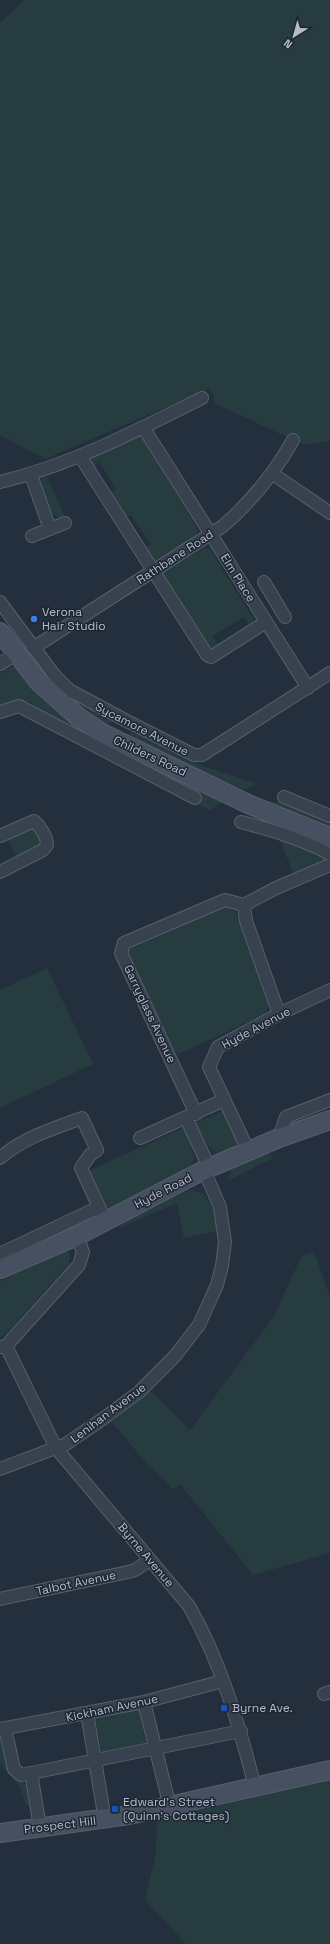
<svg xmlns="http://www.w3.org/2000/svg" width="330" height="1944" viewBox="0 0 330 1944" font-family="'Space Grotesk',sans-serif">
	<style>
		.green { fill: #263c3f }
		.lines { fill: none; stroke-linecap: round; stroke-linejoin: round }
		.street-casing { stroke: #565f6c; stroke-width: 14 }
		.secondary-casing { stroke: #565f6c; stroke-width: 20 }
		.street { stroke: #38414e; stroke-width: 12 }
		.secondary { stroke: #465061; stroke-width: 18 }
		.shop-dot { fill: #3f7fe0; stroke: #1d2633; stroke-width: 1.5 }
		.transit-dot { fill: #1a4fb4; stroke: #1d2633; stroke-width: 1.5 }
		.labels { text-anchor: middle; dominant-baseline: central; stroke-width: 3; stroke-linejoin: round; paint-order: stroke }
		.street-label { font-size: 12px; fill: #b4bcc9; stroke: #1d2633 }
		.poi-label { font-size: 12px; fill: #b4bcc9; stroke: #1d2633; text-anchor: start }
	</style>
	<rect width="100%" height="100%" fill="#242f3e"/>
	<g class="green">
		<polygon points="24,0 330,0 330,441 304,445 214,403 213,395 209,389 45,459 0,435 0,23"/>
		<polygon points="139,433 196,526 197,532 193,537 153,562 144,548 151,544 131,515 125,519 109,493 116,489 99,462 92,467 88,458"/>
		<path d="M43 477H47L65 517H57C47 510 37 489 43 477Z"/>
		<polygon points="204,548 210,549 254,620 249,624 244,617 213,636 218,645 211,647 205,644 163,577 163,572"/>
		<polygon points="26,645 64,694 112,720 109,726 103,726 53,686 21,648"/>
		<polygon points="10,667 16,667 53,705 224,801 210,810 198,804 199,792 85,736 57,721 29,702 19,700 0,706 0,673"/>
		<polygon points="131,732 206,767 258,784 245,790 127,739"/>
		<polygon points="285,801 330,820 330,830 268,802"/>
		<polygon points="29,828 35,830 39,838 39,844 16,857 8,840"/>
		<polygon points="278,836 330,857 330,861 295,877"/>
		<polygon points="229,906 236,911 269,1006 263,1015 179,1054 175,1051 126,956 129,949"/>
		<polygon points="47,968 93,1064 0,1108 0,990"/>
		<polygon points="223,1111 238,1143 232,1150 218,1155 207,1145 195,1123"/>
		<polygon points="184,1128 189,1136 194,1160 190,1166 110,1209 106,1206 90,1170"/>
		<polygon points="267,1152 273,1158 228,1181 232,1168"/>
		<polygon points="190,1190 203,1193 219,1218 216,1231 184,1238 177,1203 117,1229 131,1216"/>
		<polygon points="62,1251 68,1252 70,1255 69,1264 7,1333 0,1337 0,1281"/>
		<polygon points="312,1252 316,1257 330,1297 330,1553 253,1575 180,1484 172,1490 164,1479 147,1464 112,1422 151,1391 190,1430 274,1316 302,1255"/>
		<polygon points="139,1708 146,1744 102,1753 95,1717"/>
		<polygon points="0,1736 18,1780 27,1785 32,1805 26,1806 19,1785 14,1781 0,1763"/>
		<polygon points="330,1779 330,1944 186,1944 145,1900 156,1853 157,1820"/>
	</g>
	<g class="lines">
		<g class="street-casing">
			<g id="street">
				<polyline points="143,427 308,688"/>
				<polyline points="80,456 207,655 211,657 266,622"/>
				<polyline points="273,474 330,513"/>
				<polyline points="31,475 50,529"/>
				<path d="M0 482C71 465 136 431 202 398"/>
				<polyline points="32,536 65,523"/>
				<polyline points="264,582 285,617"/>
				<polyline points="0,602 55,676 69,690 125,720 194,755 202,755 330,673"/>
				<path d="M33 648 223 526C252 501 274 474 293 440"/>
				<polyline points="0,664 17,653"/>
				<polyline points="0,712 19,706 195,798"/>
				<polyline points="284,797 330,816"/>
				<path d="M241 822C271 830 302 839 330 854"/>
				<path d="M0 836 34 821C40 826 47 837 47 845L43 850 0 872"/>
				<polyline points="279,1014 246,921 244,905 276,888 330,865"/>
				<polyline points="196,1114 121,953 124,943 225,900 244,905"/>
				<polyline points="186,1118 209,1167"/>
				<polyline points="140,1138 224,1100"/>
				<polyline points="279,1138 286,1117 330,1100"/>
				<polyline points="248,1150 209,1067 218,1047 279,1014 330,990"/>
				<path d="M0 1158C23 1138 54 1128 82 1118L97 1150 90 1155 81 1168 99 1207"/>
				<polyline points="0,1254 99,1207 102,1214"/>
				<polyline points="6,1346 79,1265 83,1252 77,1236"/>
				<path d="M0 1347 6 1346 56 1448 189 1606C221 1662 239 1725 255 1787"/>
				<polyline points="0,1469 66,1444 104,1418 139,1392 175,1356 199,1325 217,1285 222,1266 225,1242 220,1207 204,1170"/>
				<polyline points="0,1599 128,1572 135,1570 150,1560"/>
				<polyline points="324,1694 330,1692"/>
				<polyline points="144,1702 170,1807"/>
				<polyline points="87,1713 105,1820"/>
				<polyline points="5,1728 14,1769 21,1775 241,1731"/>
				<polyline points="0,1729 144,1702 223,1681"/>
				<polyline points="31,1773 40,1827"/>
			</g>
		</g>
		<g class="secondary-casing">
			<g id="secondary">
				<polyline points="0,632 39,682 78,717 102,733 248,804 330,837"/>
				<polyline points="0,1269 77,1236 204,1170 279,1138 330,1120"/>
				<polyline points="0,1833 129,1815 330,1770"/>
			</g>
		</g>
		<use href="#street" class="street"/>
		<use href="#secondary" class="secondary"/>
	</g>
	<circle class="shop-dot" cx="34" cy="619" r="4"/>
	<g class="transit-dot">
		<rect x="220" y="1704" width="8" height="8" rx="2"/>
		<rect x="111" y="1805" width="8" height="8" rx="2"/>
	</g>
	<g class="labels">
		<g class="street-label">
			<text transform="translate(175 557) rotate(-33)">Rathbane Road</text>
			<text transform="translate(238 578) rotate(58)">Elm Place</text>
			<text transform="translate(142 729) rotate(27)">Sycamore Avenue</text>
			<text transform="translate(150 756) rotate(25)">Childers Road</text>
			<text transform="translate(150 1014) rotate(65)">Garryglass Avenue</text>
			<text transform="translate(256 1028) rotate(-28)">Hyde Avenue</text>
			<text transform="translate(163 1191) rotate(-27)">Hyde Road</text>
			<text transform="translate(108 1413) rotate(-37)">Lenihan Avenue</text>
			<text transform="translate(146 1555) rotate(50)">Byrne Avenue</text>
			<text transform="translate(76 1583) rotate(-12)">Talbot Avenue</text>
			<text transform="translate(112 1708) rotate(-12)">Kickham Avenue</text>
			<text transform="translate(60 1825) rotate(-7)">Prospect Hill</text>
		</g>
		<g class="poi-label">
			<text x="42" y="612">Verona<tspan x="42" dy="14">Hair Studio</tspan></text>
			<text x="232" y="1708">Byrne Ave.</text>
			<text x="123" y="1802">Edward's Street<tspan x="123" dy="14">(Quinn's Cottages)</tspan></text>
		</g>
	</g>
	<g transform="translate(294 36) rotate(217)" stroke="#1d2633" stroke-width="3" paint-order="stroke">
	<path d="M0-3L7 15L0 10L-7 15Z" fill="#b4bcc9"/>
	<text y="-6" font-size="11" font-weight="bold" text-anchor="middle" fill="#b4bcc9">N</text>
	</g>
</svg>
